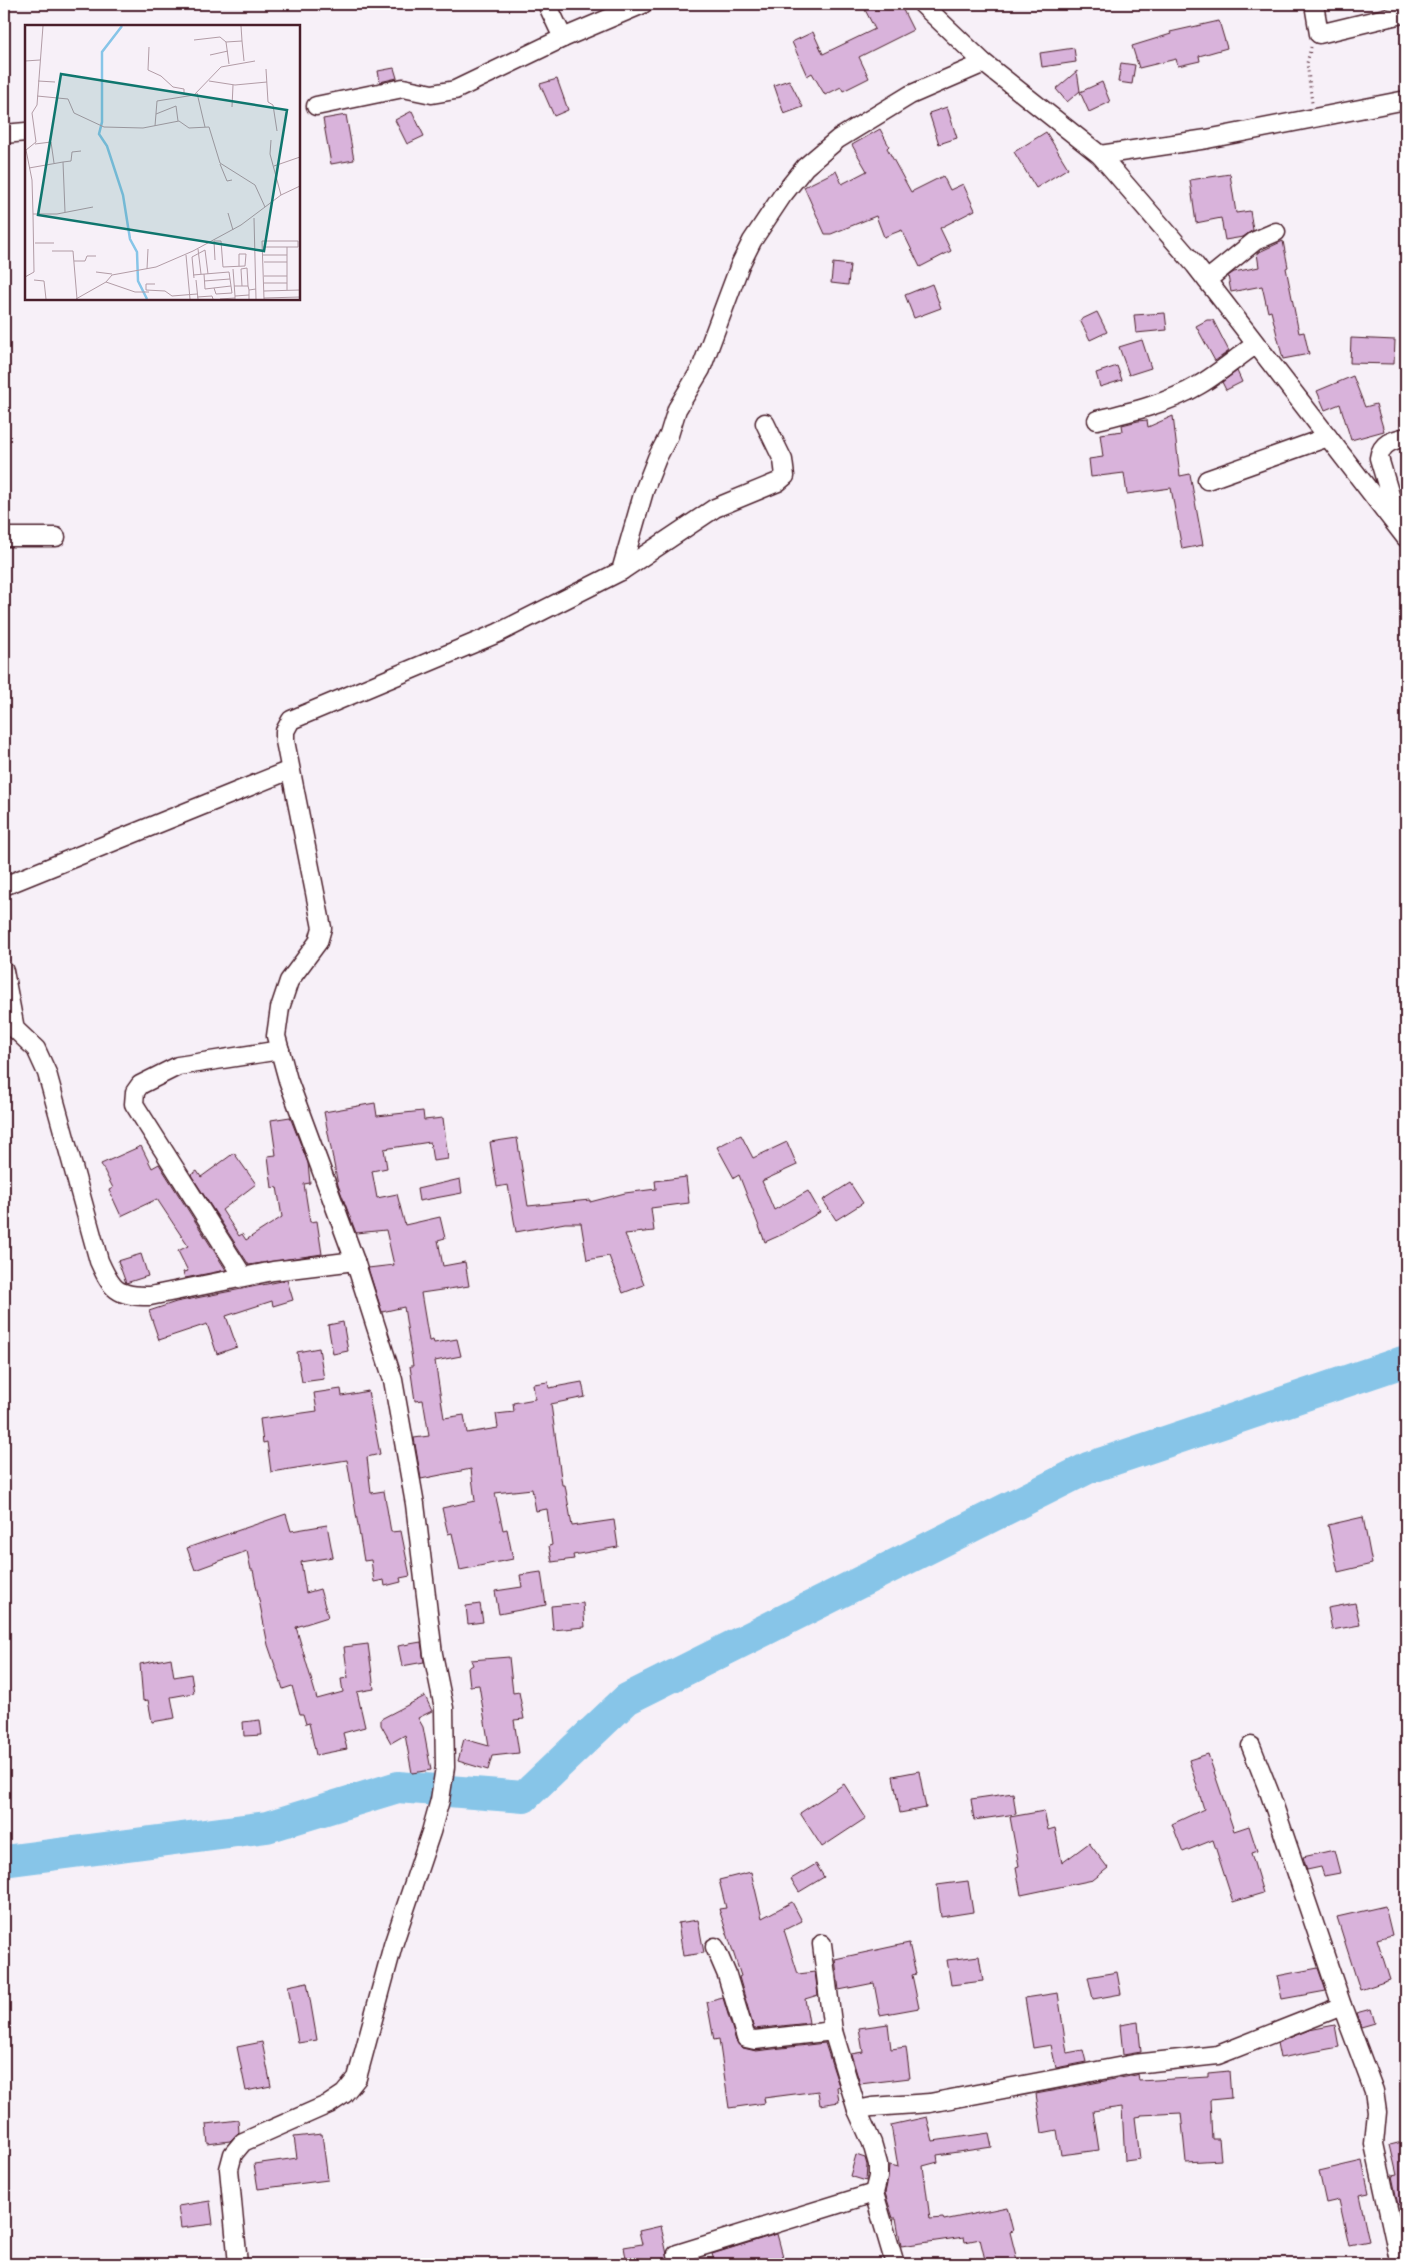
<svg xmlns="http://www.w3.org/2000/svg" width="1410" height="2268" viewBox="0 0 1410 2268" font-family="Delius,sans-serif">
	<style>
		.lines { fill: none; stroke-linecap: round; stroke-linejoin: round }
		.river { stroke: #87c5e8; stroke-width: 32 }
		.building { fill: #d9b3db; stroke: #4a1f2b }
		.street-casing { stroke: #4a1f2b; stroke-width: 21 }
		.path { stroke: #4a1f2b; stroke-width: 3; stroke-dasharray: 1 4; stroke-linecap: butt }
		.street { stroke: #fff; stroke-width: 18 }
		.inset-river { fill: none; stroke: #87c5e8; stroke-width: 2.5 }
		.inset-road { fill: none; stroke: #b29ca6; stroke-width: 1 }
		.view { fill: #0f766e; fill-opacity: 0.15; stroke: #0f766e; stroke-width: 2.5 }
		.inset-edge { fill: none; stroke: #4a1f2b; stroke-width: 2.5 }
	</style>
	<rect width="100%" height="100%" fill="#f7f0f8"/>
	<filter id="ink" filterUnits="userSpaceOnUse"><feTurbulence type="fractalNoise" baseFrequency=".02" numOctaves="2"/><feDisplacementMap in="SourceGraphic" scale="10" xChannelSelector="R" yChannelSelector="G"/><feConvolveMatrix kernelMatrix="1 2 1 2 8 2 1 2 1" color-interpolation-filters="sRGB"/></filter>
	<g filter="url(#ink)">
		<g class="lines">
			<polyline class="river" points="4,1861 267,1827 398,1787 524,1797 627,1699 1088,1468 1406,1361"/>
		</g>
		<g class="building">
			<polygon points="862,4 900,4 913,30 859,57 869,78 843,91 841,87 825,95 812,73 807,76 792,42 813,32 823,54 875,29"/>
			<polygon points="1219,21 1227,48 1199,56 1200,61 1178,66 1176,59 1139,68 1132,46 1171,34 1170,32"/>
			<polygon points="1074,48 1076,62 1042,67 1040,53"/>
			<polygon points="1121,63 1135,65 1132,84 1118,82"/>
			<polygon points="394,68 397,78 380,82 378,71"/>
			<polygon points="1077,71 1080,91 1067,102 1056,89"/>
			<polygon points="557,79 568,110 554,116 540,84"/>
			<polygon points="789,80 803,107 784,114 774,85"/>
			<polygon points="1102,82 1110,102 1089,112 1080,92"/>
			<polygon points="947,107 957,138 939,144 929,113"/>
			<polygon points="412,111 424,136 407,144 395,120"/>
			<polygon points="346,115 354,160 331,164 323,119"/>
			<polygon points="880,129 889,146 887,148 911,192 943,176 950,190 963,184 975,210 940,228 951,251 920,267 902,230 884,237 876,216 831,234 825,234 804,187 836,171 842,184 867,171 852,145"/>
			<polygon points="1046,132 1068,168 1036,188 1014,152"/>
			<polygon points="1230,174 1236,213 1250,211 1253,230 1243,237 1225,240 1221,218 1196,223 1190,180"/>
			<polygon points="1283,241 1288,267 1286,268 1299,333 1304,332 1309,354 1283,359 1271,311 1268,312 1262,286 1231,292 1228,276 1234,272 1259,267 1257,253"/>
			<polygon points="833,263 850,265 848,285 831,283"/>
			<polygon points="932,284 941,308 914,318 905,295"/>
			<polygon points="1097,312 1107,332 1090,340 1080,320"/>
			<polygon points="1165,313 1167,330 1136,333 1134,315"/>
			<polygon points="1207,320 1213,320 1229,351 1215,361 1196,326"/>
			<polygon points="1351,338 1395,340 1394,364 1350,363"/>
			<polygon points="1142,340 1151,368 1129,375 1119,347"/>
			<polygon points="1117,366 1122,380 1100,387 1096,373"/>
			<polygon points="1237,371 1242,382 1226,390 1222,382"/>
			<polygon points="1353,376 1365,407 1376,404 1384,431 1351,440 1340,404 1325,410 1317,391"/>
			<polygon points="1173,416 1180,476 1190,474 1203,545 1182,549 1171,488 1127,494 1124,473 1091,477 1089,459 1103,457 1100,434 1123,431 1122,425 1138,421 1147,420 1148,427"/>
			<polygon points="375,1103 377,1116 423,1111 424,1120 443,1118 448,1159 433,1161 430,1142 384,1149 387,1168 372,1171 377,1198 397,1194 405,1225 440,1217 445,1238 438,1240 443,1266 465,1262 469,1286 421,1293 429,1341 433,1340 434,1343 457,1339 461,1356 435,1361 444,1418 464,1415 467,1433 498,1428 496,1414 514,1412 513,1403 535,1399 533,1384 548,1382 549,1388 582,1382 585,1397 551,1404 562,1485 565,1485 572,1526 614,1520 618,1547 573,1555 574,1559 552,1562 549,1546 552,1545 547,1509 536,1511 532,1489 495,1493 503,1530 507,1529 513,1559 460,1570 452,1533 448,1534 442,1508 475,1501 471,1469 421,1479 414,1438 429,1436 423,1400 415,1401 410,1366 413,1366 404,1307 382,1312 368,1268 394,1265 386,1230 356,1233 338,1185 324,1112"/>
			<polygon points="290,1117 308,1163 310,1183 304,1184 310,1222 317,1221 322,1254 249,1265 191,1175 197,1171 201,1177 234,1153 256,1184 222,1210 239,1236 242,1234 246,1240 282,1217 277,1187 272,1188 268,1156 276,1155 271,1120"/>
			<polygon points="741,1135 753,1158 787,1142 797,1165 762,1181 774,1210 808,1191 820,1212 783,1234 765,1242 739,1175 734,1178 717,1147"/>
			<polygon points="517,1138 528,1206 590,1200 590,1202 625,1193 656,1189 655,1181 686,1177 689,1203 651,1208 654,1231 625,1234 644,1285 623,1293 609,1256 587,1260 581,1223 565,1223 516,1232 508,1185 497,1187 490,1142"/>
			<polygon points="141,1146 152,1168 159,1164 226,1270 185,1278 183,1272 188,1271 178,1251 188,1246 157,1199 121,1216 109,1190 113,1188 101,1164"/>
			<polygon points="460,1179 462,1193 419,1201 417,1189"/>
			<polygon points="850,1183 863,1203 836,1220 823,1200"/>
			<polygon points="141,1254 148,1276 126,1283 118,1261"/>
			<polygon points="287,1280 293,1300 273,1306 272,1301 226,1316 237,1347 217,1354 207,1324 159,1340 149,1311 176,1302"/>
			<polygon points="343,1322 348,1351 333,1354 328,1325"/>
			<polygon points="319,1348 324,1379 302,1382 297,1352"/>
			<polygon points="341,1389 342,1396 368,1391 380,1454 367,1457 371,1493 384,1491 391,1532 401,1531 410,1576 400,1578 401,1582 385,1586 384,1580 374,1582 371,1560 364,1561 347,1460 271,1472 267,1442 263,1443 260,1419 317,1411 314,1393"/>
			<polygon points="286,1514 291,1531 327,1525 333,1557 301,1562 306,1593 320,1589 328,1617 296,1627 317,1699 343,1692 341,1679 348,1678 344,1647 368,1644 374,1689 357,1692 365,1727 343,1733 347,1749 316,1755 309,1723 306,1724 303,1714 300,1714 292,1686 283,1689 268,1645 253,1570 251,1570 247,1551 195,1570 187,1548"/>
			<polygon points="1363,1517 1372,1564 1338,1572 1328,1525"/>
			<polygon points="541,1572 546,1605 499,1614 495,1591 522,1587 520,1575"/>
			<polygon points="583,1603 585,1627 553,1630 551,1606"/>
			<polygon points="1355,1603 1360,1625 1332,1630 1328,1608"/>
			<polygon points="480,1604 483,1622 468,1624 466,1606"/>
			<polygon points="421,1642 424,1662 402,1666 398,1646"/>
			<polygon points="509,1657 513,1693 519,1692 524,1719 514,1720 519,1753 492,1756 488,1770 458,1761 464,1739 489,1746 479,1685 470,1686 468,1668 473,1665 471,1660"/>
			<polygon points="171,1658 174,1677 191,1674 194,1693 171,1697 175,1718 152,1722 148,1700 143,1701 140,1664"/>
			<polygon points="425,1696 432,1711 418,1718 423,1727 431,1770 412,1773 405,1735 391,1743 381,1725 381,1719"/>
			<polygon points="260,1720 262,1735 244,1736 243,1722"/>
			<polygon points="1208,1754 1234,1831 1249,1826 1257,1851 1251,1853 1263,1893 1233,1902 1213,1840 1183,1852 1172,1824 1204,1809 1189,1760"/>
			<polygon points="919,1771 926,1808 900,1813 893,1776"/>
			<polygon points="844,1784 866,1818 822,1847 800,1813"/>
			<polygon points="1013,1793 1016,1814 974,1820 971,1799"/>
			<polygon points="1044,1811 1048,1830 1055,1828 1062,1863 1089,1843 1108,1868 1093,1880 1021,1895 1016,1867 1019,1866 1010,1817"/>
			<polygon points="1334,1850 1340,1873 1324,1876 1321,1867 1307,1870 1303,1857"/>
			<polygon points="816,1864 824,1877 799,1892 791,1879"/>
			<polygon points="751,1872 762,1918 792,1902 802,1921 784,1930 798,1974 815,1972 818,1995 805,1999 809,2023 754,2029 739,1977 741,1976 719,1909 726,1908 719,1880"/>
			<polygon points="968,1881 973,1912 941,1917 937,1885"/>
			<polygon points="1385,1906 1392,1935 1377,1939 1390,1980 1360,1990 1337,1917"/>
			<polygon points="698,1920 704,1953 683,1956 678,1923"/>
			<polygon points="909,1943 916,1974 912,1975 919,2008 880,2015 874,1983 839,1990 835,1959"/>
			<polygon points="979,1956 983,1981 951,1985 947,1960"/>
			<polygon points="1318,1968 1326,1991 1282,1999 1277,1976"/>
			<polygon points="1117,1972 1121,1994 1093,1999 1088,1977"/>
			<polygon points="307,1982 317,2040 298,2043 288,1986"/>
			<polygon points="1058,1993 1067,2053 1083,2050 1086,2062 1056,2068 1051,2045 1033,2048 1025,1998"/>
			<polygon points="723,1998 736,2041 743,2048 756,2051 825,2043 839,2086 837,2087 839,2102 820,2105 818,2091 764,2098 765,2103 729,2108 719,2039 714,2040 707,2002"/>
			<polygon points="1371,2009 1375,2023 1361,2027 1356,2013"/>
			<polygon points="1138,2022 1141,2052 1123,2055 1120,2025"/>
			<polygon points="888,2024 891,2049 906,2047 910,2078 860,2084 851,2054 863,2052 859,2028"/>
			<polygon points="1335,2025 1339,2047 1280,2058 1277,2043 1309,2030"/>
			<polygon points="262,2042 271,2086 246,2091 237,2047"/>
			<polygon points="1229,2071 1231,2098 1210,2100 1212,2139 1219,2139 1221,2160 1186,2162 1181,2113 1141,2115 1141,2116 1135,2117 1140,2159 1125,2161 1122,2107 1093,2111 1099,2150 1061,2155 1057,2130 1042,2133 1036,2094 1136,2075 1138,2074 1139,2081 1208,2077 1208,2073"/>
			<polygon points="927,2117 933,2141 989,2133 992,2147 937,2155 938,2162 923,2166 930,2219 943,2218 944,2220 1007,2207 1013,2231 1010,2232 1018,2264 986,2264 980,2239 965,2242 964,2237 901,2246 896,2218 893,2218 885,2193 888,2179 889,2165 898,2167 891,2125"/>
			<polygon points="238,2120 239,2132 230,2141 208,2144 206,2124"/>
			<polygon points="322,2134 328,2180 258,2189 254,2164 297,2158 294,2137"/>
			<polygon points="1406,2141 1406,2203 1398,2205 1392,2176 1397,2175 1390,2145"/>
			<polygon points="856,2155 865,2158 867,2165 866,2181 850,2176"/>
			<polygon points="1362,2161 1369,2193 1359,2195 1369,2241 1349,2245 1339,2200 1326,2203 1319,2171"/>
			<polygon points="210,2201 213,2224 181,2228 178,2206"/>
			<polygon points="661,2226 669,2264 627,2264 624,2247 642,2244 639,2231"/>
			<polygon points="777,2234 785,2264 715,2264 712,2254"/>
		</g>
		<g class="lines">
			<g class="street-casing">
				<g id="street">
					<polyline points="547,4 563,38"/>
					<polyline points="922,4 984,63 1100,155 1195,265 1406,538"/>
					<polyline points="1314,4 1319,34 1406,13"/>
					<polyline points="316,106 403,88 432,94 455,90 563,38 643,4"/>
					<polyline points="4,134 26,132"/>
					<polyline points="1100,155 1207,139 1406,100"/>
					<polyline points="1207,280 1255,241 1276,232"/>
					<path d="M1097 420C1131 412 1169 403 1199 385 1218 374 1236 358 1255 345"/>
					<polyline points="1207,480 1328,437"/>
					<path d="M1395 512 1379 458C1381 443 1393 440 1406 437"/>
					<polyline points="4,537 56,537"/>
					<polyline points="621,571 715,508 778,482 785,476 783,460 765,423"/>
					<polyline points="4,886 290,770"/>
					<path d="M4 971 15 1029 36 1049 47 1073 99 1261C112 1290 116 1296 150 1296L273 1271 355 1261"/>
					<polyline points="243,1276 134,1104 135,1092 140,1085 178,1066 280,1050"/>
					<polyline points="1251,1746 1270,1794 1342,2006 1374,2091 1377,2112 1374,2144 1400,2264"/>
					<polyline points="822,1944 833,2031"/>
					<polyline points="715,1947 727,1975 746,2038 755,2040 833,2031 857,2110 872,2107 930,2103 1134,2064 1218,2055 1342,2006"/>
					<polyline points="857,2110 872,2143 878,2164 878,2177 874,2193 895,2264"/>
					<polyline points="238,2264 229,2169 233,2154 243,2142 329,2104 344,2094 357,2078 393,1945 431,1832 440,1800 445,1767 444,1708 433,1654 415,1504 393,1380 355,1261 288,1080 276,1036 280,1008 289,981 318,942 322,928 285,741 285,731 291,720 498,633 621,571 644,491 657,458 669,435 677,409 701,369 740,265 752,241 782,196 805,167 838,139 910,95 984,63"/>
					<polyline points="680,2264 677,2254 874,2193"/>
				</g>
			</g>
			<polyline class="path" points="1311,47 1307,63 1312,103"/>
			<use href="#street" class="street"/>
		</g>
	</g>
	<g transform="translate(25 25)">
		<rect width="275" height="275" fill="#f7f0f8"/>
		<path class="inset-river" d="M97 1 77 27V97L74 109 82 121 98 170 105 214 112 227 113 256 122 274"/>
		<path class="inset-road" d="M169 15 195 12 201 17 204 39M217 16 219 36M201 17 217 16 216 1M124 22 123 45 136 51 148 62 159 64V70M185 30 203 26M0 36 15 35M241 44 243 77 248 80 252 106M13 56 30 57M184 56 210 60 242 57M172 68 180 102M12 71 43 74 49 88 79 102 118 103 154 96 164 103 184 102 195 138 230 160 240 182M207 82 208 60M131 89 151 81 153 96M130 101 132 76 169 70 196 42 230 36M246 115 245 129 256 170M10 119 26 117 29 138M195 139 202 156 207 155M249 141 275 132M4 143 38 137M40 187 38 137 46 136 47 127 56 126M203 188 208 205M8 189 7 155 1 125 11 117 7 88 12 80 18 1M229 193 231 274M189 216H196L198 242 220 241 221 229H214V241M189 216 190 235M10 218H29M238 222H273V216H237L239 274M262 222V265M173 224 176 249M27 226H48L52 274M161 230 165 274M238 230H262M49 236H60L62 231H71M239 237H262M122 244 123 224M208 244 210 271M71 247 87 249M179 249 180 264 206 261M168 250 204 247 207 268 191 269 189 263M239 251H262M0 252 9 247 8 189H32L68 182M169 253 167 232 180 225 183 249M9 255 19 256 21 274M171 255 173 274M179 256 205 254M81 257 110 267H124M239 258H262M130 259H121V265L140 266 147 271 172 269M209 261H223L224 265M217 261 216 244 222 243 223 261M239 266 275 265M172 272 187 271 188 274M239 273 275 272M51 274 81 257 87 250 131 242 168 226 216 200 256 170 275 161M195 274 210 273M210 274V271L224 270M224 274V265L231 264"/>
		<path class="view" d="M36 49 262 85 239 226 13 190Z"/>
		<rect width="275" height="275" class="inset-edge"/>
	</g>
	<rect width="1410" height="2268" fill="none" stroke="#fff" stroke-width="20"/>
	<rect x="10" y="10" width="1390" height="2248" fill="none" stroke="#4a1f2b" stroke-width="2" filter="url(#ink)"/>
</svg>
